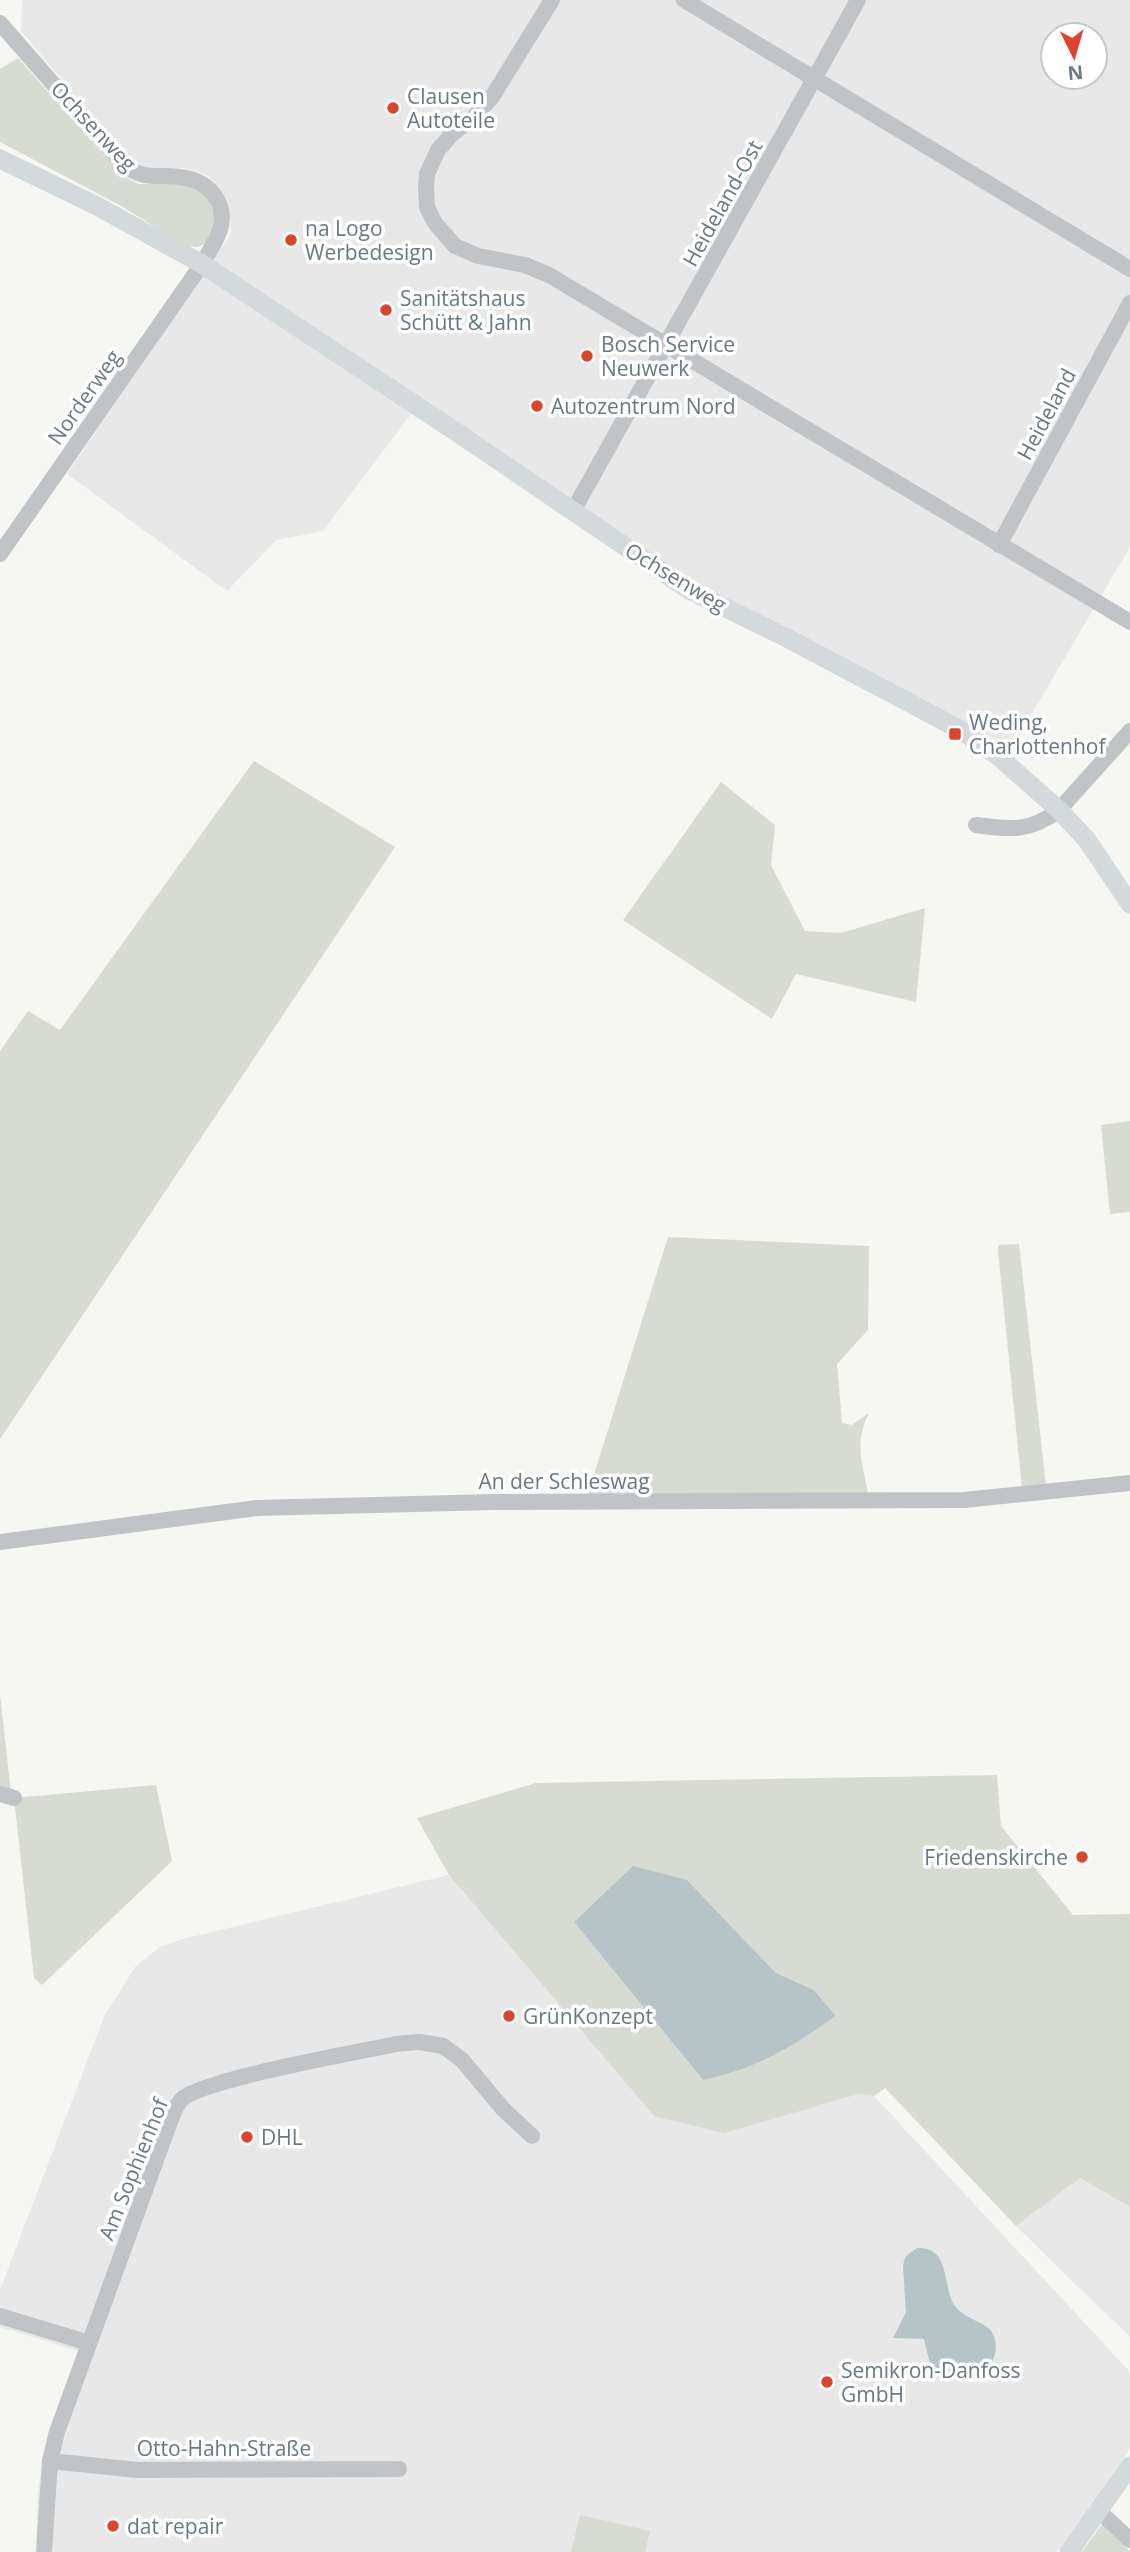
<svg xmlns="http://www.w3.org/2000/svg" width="1130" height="2552" viewBox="0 0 1130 2552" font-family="'Open Sans',sans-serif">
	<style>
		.built { fill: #e7e8e7; fill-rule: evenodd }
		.green { fill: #d7dbd2; fill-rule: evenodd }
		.water { fill: #b7c4c7 }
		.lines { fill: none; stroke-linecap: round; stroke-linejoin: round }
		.minor { stroke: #c0c4c7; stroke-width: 16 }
		.major { stroke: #d4d9dc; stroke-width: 19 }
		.poi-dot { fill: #df432b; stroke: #fff; stroke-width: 2.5 }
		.labels { text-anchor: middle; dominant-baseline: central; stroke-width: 7; stroke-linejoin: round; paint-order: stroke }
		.poi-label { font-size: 21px; fill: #667984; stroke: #fff; text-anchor: start }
		.street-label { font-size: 21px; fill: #667984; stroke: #fff }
	</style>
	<rect width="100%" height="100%" fill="#f6f6f3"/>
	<g class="built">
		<path d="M22 0H1130V547L1011 749 952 714 790 632 670 568 423 398 323 531 276 540 227 591 67 474 231 234 228 201 208 175 185 168H143L129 160 21 31ZM1053 35H1095V77H1053Z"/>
		<polygon points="449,1875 654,2116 858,2094 874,2096 1130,2372 1130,2449 1057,2552 36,2552 38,2490 48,2433 78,2351 0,2327 0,2290 104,2017 135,1967 160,1947 183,1939"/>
		<polygon points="1080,2178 1130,2207 1130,2337 1016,2226"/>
	</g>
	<g class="green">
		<polygon points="18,58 122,175 138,184 181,184 196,188 208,196 217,222 206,244 197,247 185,246 123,207 0,142 0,69"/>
		<polygon points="254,761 395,847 0,1439 0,1051 28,1011 60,1030"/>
		<polygon points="721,782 775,825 771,865 805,931 841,933 925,908 916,1002 796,974 772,1019 623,920"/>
		<polygon points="1130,1121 1130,1212 1110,1214 1101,1125"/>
		<path d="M668 1237 869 1246 868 1330 837 1364 842 1423 852 1425 869 1413C854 1442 862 1463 868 1493L588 1494Z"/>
		<polygon points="1019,1244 1046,1486 1022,1488 998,1251 998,1245"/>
		<polygon points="0,1692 0,1695 11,1793 0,1789"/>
		<path d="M997 1775 1001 1826 1073 1915 1130 1914V2207L1080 2178 1016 2226 885 2088 874 2096 858 2094 724 2133 654 2116 449 1875 417 1818 536 1783ZM687 1880 776 1973 814 1990 836 2016C790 2048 759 2068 703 2080L574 1922Z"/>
		<polygon points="156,1785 172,1861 42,1985 34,1978 14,1798"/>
		<polygon points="580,2515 650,2531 645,2552 571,2552"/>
		<polygon points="1102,2524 1130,2551 1130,2552 1082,2552"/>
	</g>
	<g class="water">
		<path d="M633 1866 687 1880 776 1973 814 1990 836 2016C790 2048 759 2068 703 2080L574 1922Z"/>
		<path d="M917 2248C949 2247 943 2281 952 2301 959 2316 976 2319 987 2327 1001 2338 997 2361 985 2370L957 2369C949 2375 945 2379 936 2376L931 2368 924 2339 893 2338 906 2312 903 2266 905 2257Z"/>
	</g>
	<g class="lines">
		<g class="minor">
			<polyline points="552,0 492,97 473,118 453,133 438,150 427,174 426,188 427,207 435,223 455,246 478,256 525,265 549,275 1130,622"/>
			<polyline points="684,0 1130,269"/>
			<path d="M0 23 124 165C146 181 155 174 180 177 208 180 228 202 220 230 216 242 208 253 202 264L0 554"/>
			<polyline points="573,511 858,0"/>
			<polyline points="999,545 1130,303"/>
			<path d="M976 825C1011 830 1030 832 1059 810L1130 731"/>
			<polyline points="0,1542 257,1508 494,1502 964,1500 1130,1483"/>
			<polyline points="0,1794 14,1798"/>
			<polyline points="0,2316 89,2343"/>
			<polyline points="50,2461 138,2470 399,2469"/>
			<polyline points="1098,2510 1130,2540"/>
			<path d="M44 2552 50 2461 57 2432 167 2130C171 2120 174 2108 181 2100 199 2080 360 2052 396 2044L419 2042 443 2046 462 2060 503 2109 532 2136"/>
		</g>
		<g class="major">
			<polyline points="0,159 97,206 202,264 455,431 689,590 787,638 959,729 998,756 1059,810 1087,840 1130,904"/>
			<polyline points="1069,2552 1130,2466"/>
		</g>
	</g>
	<g class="poi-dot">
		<circle cx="393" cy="108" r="7"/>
		<circle cx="291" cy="240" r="7"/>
		<circle cx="386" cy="310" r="7"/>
		<circle cx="587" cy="356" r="7"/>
		<circle cx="537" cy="406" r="7"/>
		<rect x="948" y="727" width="14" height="14" rx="3.5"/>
		<circle cx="1082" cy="1857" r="7"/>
		<circle cx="509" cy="2016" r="7"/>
		<circle cx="247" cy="2137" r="7"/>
		<circle cx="827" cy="2382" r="7"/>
		<circle cx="113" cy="2526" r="7"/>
	</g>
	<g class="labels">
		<g class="poi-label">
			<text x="407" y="96">Clausen<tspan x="407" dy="24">Autoteile</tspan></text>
			<text x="305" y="228">na Logo<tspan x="305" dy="24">Werbedesign</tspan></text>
			<text x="400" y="298">Sanitätshaus<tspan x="400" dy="24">Schütt &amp; Jahn</tspan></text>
			<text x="601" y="344">Bosch Service<tspan x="601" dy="24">Neuwerk</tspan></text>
			<text x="551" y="406">Autozentrum Nord</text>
			<text x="969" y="722">Weding,<tspan x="969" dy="24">Charlottenhof</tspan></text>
			<text x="1068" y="1857" text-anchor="end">Friedenskirche</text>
			<text x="523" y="2016">GrünKonzept</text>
			<text x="261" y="2137">DHL</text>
			<text x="841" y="2370">Semikron-Danfoss<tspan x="841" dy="24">GmbH</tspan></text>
			<text x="127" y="2526">dat repair</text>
		</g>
		<g class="street-label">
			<text transform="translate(94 126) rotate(47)">Ochsenweg</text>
			<text transform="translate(722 203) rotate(-61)">Heideland-Ost</text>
			<text transform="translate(84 397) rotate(-55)">Norderweg</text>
			<text transform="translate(1046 414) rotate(-62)">Heideland</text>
			<text transform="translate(676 577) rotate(31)">Ochsenweg</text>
			<text x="564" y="1481">An der Schleswag</text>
			<text transform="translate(133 2169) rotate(-68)">Am Sophienhof</text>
			<text x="224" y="2448">Otto-Hahn-Straße</text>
		</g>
	</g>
	<g transform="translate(1074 56) rotate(175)"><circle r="33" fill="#ffffff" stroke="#c2c9ce" stroke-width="2"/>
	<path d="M0-5L12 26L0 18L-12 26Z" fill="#df432b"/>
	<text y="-10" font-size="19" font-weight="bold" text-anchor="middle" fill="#667984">N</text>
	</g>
</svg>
